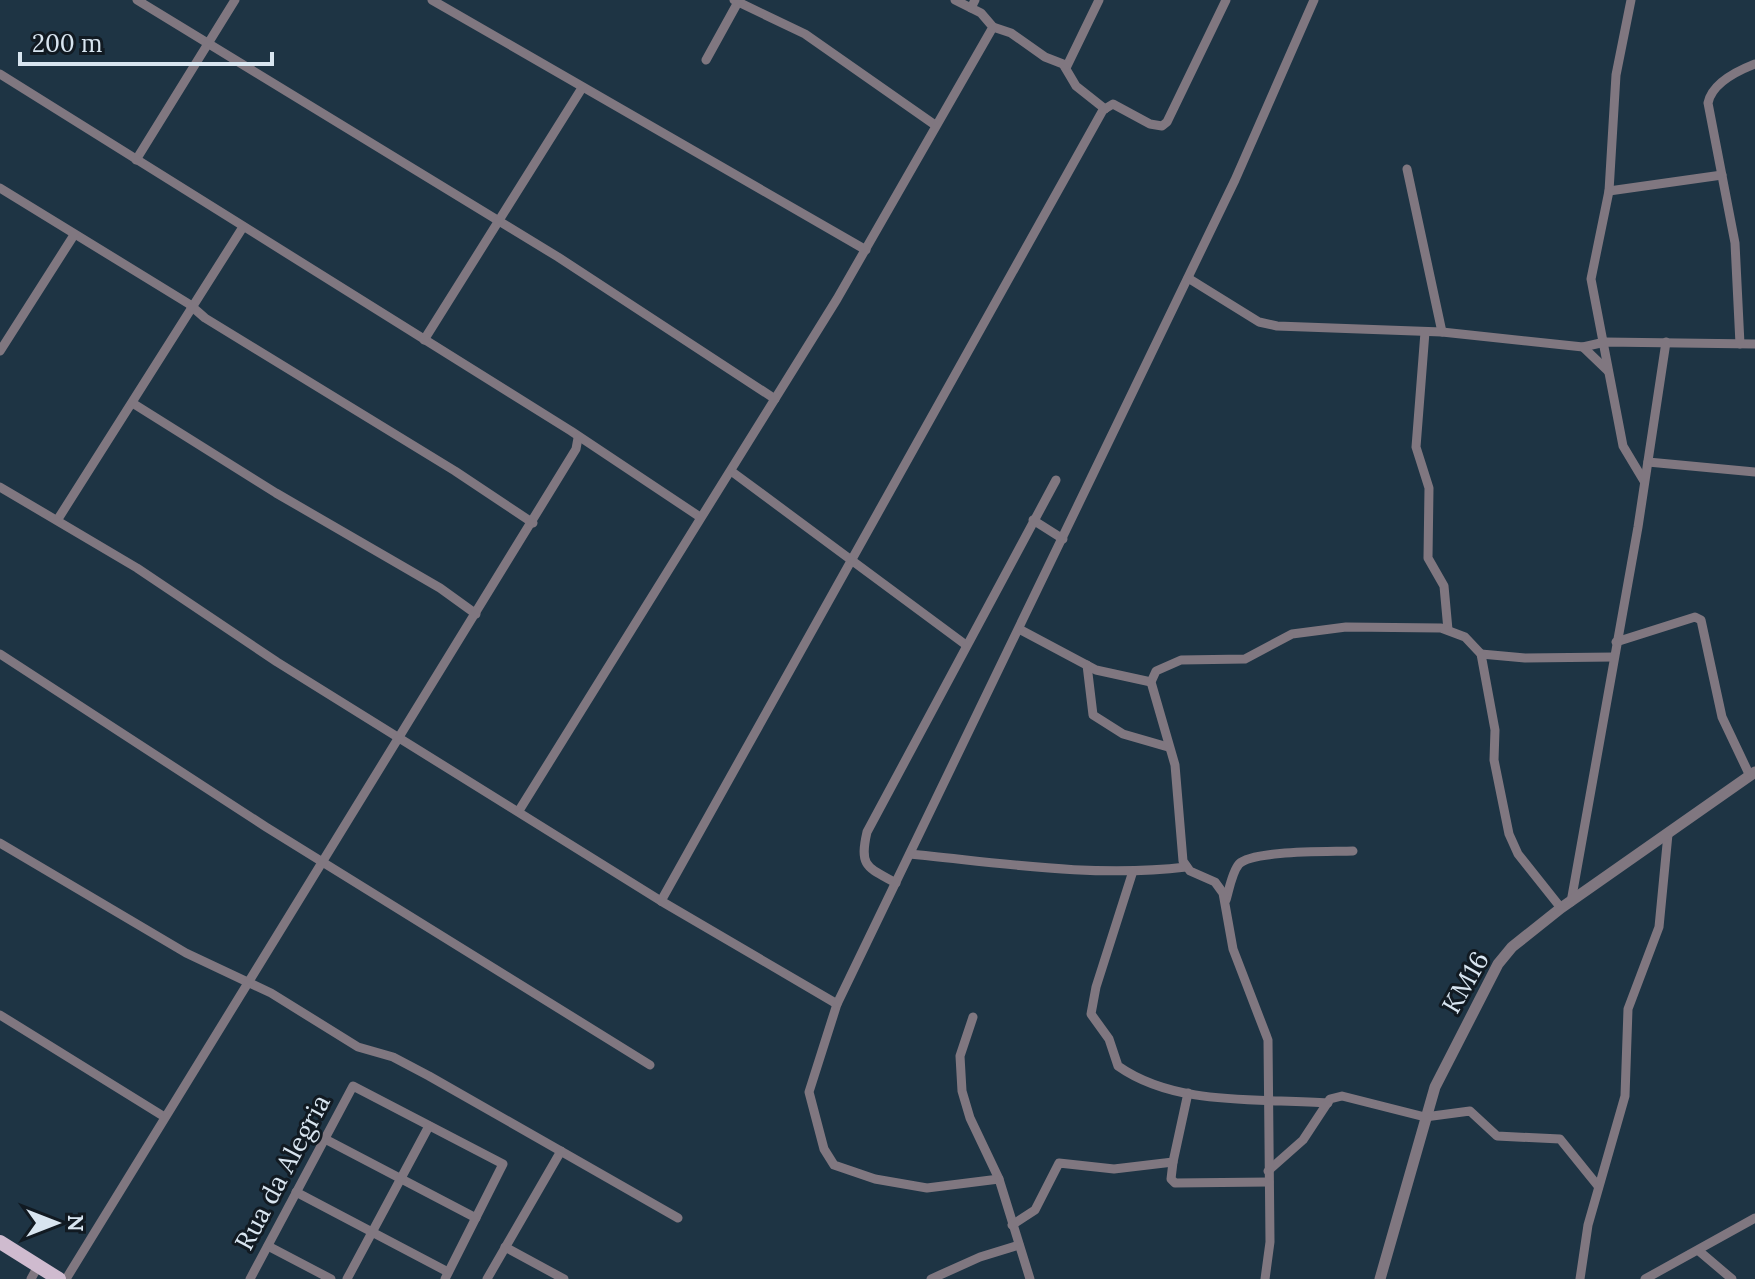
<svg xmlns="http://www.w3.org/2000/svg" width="1755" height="1279" viewBox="0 0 1755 1279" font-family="Lora,serif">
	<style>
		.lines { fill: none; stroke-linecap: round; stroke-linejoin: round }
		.minor { stroke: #807780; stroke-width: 9 }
		.tertiary { stroke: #807780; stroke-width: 11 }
		.primary { stroke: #cfbbcf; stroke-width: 14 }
		.labels { text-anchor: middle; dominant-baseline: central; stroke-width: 6; stroke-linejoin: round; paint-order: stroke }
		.street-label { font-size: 26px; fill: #d8e5f0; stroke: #111a22 }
	</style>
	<rect width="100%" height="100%" fill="#1e3444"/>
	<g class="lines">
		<g class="minor">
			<polyline points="137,0 558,257 775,399"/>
			<polyline points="432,0 866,250"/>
			<polyline points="734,0 805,34 935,125"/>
			<polyline points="955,0 971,8"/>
			<polyline points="1631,0 1616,75 1609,191 1591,279 1623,446 1644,481"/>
			<polyline points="993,27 1011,33 1045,57 1063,64 1076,86 1105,109"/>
			<polyline points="706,60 738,2"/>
			<polyline points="1066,68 1099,0"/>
			<polyline points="0,74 571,431 700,517"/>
			<polyline points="136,160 235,0"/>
			<polyline points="1407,169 1442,332"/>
			<polyline points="0,188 189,304 205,318 455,471 533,523"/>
			<polyline points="1609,191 1722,175"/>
			<polyline points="1188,278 1259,322 1277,326 1442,332 1583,347 1605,342 1755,344"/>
			<polyline points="1425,332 1416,447 1429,488 1428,558 1444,586 1448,630"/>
			<polyline points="424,340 582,88"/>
			<path d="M1740 344 1735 243 1708 103C1712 83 1737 71 1755 64"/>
			<polyline points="1583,347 1608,371"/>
			<polyline points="0,351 74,235"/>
			<polyline points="134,404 276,493 440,588 476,614"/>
			<polyline points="1648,462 1755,472"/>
			<polyline points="731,471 966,645"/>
			<polyline points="0,487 137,568 277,662 661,901 837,1004"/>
			<polyline points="58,519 243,227"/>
			<polyline points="1033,520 1063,539"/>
			<polyline points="1019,629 1096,670 1151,682"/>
			<polyline points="1616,642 1695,617 1701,620 1722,717 1750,776"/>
			<polyline points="0,654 266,827 650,1065"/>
			<polyline points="1481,654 1525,658 1614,657"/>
			<polyline points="1087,665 1093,715 1123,734 1168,747"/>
			<polyline points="520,809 837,299 993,27 981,13 971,8 975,0"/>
			<polyline points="0,843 186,953 271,993 358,1047 393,1057 429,1076 678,1218"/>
			<path d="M910 854C1002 863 1094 878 1186 867"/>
			<path d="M1133 871 1096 987 1091 1014 1109 1039 1118 1066C1176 1107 1260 1098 1328 1103"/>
			<path d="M896 883C867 867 859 867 867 832L1056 480"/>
			<path d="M1226 900C1229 890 1232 872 1239 864 1253 850 1331 852 1353 851"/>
			<polyline points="661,901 1103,110 1113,104 1150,124 1162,126 1167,122 1226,0"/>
			<polyline points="1571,902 1638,527 1666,342"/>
			<polyline points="0,1015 163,1116"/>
			<polyline points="973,1017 960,1056 962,1091 970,1118 999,1179 1030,1279"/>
			<polyline points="325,1139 476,1218"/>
			<polyline points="1173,1162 1171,1179 1175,1183 1269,1182"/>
			<polyline points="1268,1171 1303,1140 1330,1099 1342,1096 1425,1117 1470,1111 1497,1136 1560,1139 1598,1186"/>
			<polyline points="999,1179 927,1188 875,1179 834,1165 824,1149 809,1092 837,1004 1235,180 1314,0"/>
			<polyline points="296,1192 448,1272"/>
			<polyline points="1012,1225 1035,1210 1059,1163 1114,1169 1173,1162 1188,1093"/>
			<polyline points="268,1246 331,1279"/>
			<polyline points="505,1247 564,1279"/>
			<polyline points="1699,1251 1732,1279"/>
			<polyline points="31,1279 38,1266"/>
			<polyline points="66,1279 576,449 578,438"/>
			<polyline points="250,1279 353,1086 503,1164 445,1279"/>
			<polyline points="347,1279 429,1126"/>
			<polyline points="487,1279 561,1151"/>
			<polyline points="931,1279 980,1257 1019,1245"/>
			<polyline points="1265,1279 1270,1242 1268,1040 1233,949 1223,893 1215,882 1190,871 1183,861 1175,765 1151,682 1156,671 1181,660 1245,659 1292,634 1346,627 1441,628 1465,637 1481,654 1495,730 1494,760 1509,834 1518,854 1561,908"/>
			<polyline points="1580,1279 1588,1225 1625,1096 1628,1009 1659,927 1668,834"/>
			<polyline points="1645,1279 1755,1218"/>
		</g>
		<polyline class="tertiary" points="1380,1279 1435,1087 1498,964 1512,947 1561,908 1755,772"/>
		<polyline class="primary" points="0,1242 59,1279"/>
	</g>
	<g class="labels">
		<g class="street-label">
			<text transform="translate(1465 982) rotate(-60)">KM16</text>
			<text transform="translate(282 1172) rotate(-62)">Rua da Alegria</text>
		</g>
	</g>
	<g transform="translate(56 1223) rotate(90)" stroke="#111a22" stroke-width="6" paint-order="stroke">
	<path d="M0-6L14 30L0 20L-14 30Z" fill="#d8e5f0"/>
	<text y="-12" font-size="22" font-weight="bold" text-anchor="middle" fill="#d8e5f0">N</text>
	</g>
	<path d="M20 52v12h252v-12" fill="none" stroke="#d8e5f0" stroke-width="4"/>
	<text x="32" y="52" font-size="24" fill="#d8e5f0" stroke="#111a22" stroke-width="6" paint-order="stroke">200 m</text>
</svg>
